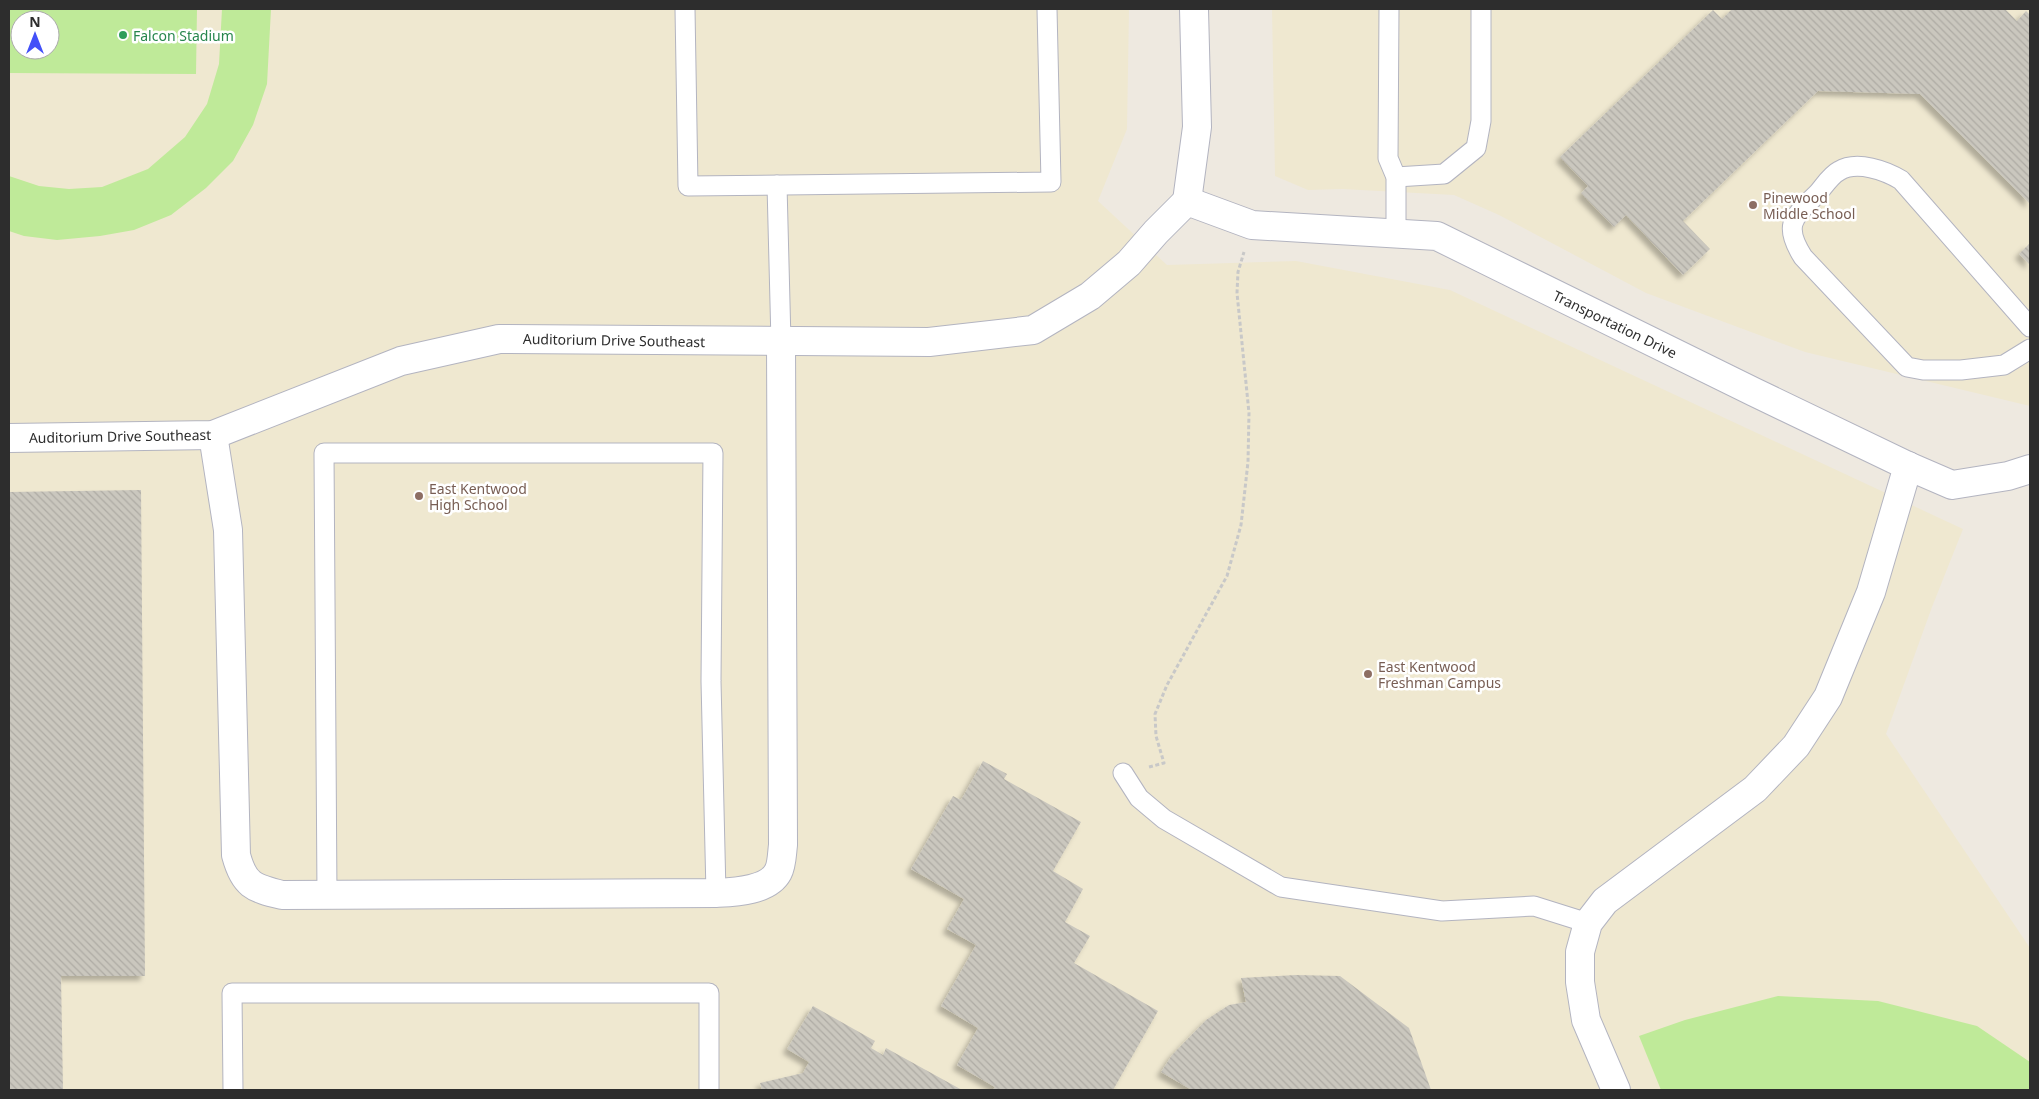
<svg xmlns="http://www.w3.org/2000/svg" width="2039" height="1099" viewBox="0 0 2039 1099" font-family="'Noto Sans',sans-serif">
	<style>
		.education { fill: #efe8d0; fill-rule: evenodd }
		.pitch { fill: #bfea99; fill-rule: evenodd }
		.building { fill: url(#building-back-hatch); filter: url(#shadow) }
		.lines { fill: none; stroke-linecap: round; stroke-linejoin: round }
		.lane-casing { stroke: #b3b4c0; stroke-width: 21 }
		.street-casing { stroke: #b3b4c0; stroke-width: 30 }
		.path { stroke: #c8c8c8; stroke-width: 3; stroke-dasharray: 4 2.5; stroke-linecap: butt }
		.lane { stroke: #fff; stroke-width: 19 }
		.street { stroke: #fff; stroke-width: 28 }
		.leisure-dot { fill: #2e9e5b; stroke: #fff; stroke-width: 2 }
		.education-dot { fill: #8d6e63; stroke: #fff; stroke-width: 2 }
		.labels { text-anchor: middle; dominant-baseline: central; stroke-width: 5; stroke-linejoin: round; paint-order: stroke }
		.leisure-label { font-size: 14px; fill: #27864d; stroke: #fff; text-anchor: start }
		.education-label { font-size: 14px; fill: #785e54; stroke: #fff; text-anchor: start }
		.street-label { font-size: 14px; fill: #2d2d2d; stroke: #fff }
	</style>
	<defs>
		<pattern id="building-back-hatch" width="6" height="6" patternUnits="userSpaceOnUse" patternTransform="scale(1.25)"><rect width="6" height="6" fill="#cac7be"/><path d="M-1 5l2 2M0 0l6 6M5-1l2 2" fill="none" stroke="#aeaba4"/></pattern>
		<filter id="shadow"><feDropShadow dx="-4.5" dy="4.5" stdDeviation="2.5" flood-color="#0004"/></filter>
	</defs>
	<rect width="100%" height="100%" fill="#eee9e0"/>
	<g class="education">
		<path d="M9 9H1129L1127 129 1098 201 1167 265 1296 261 1450 290 1963 529 1932 607 1886 734 2030 948V1090H9ZM20 20H50V50H20Z"/>
		<polygon points="1272,9 2030,9 2030,406 1805,352 1646,293 1499,215 1454,195 1342,189 1308,190 1275,176"/>
	</g>
	<g class="pitch">
		<path d="M9 9H197L196 74 9 73ZM20 20H50V50H20Z"/>
		<polygon points="222,9 271,9 267,84 253,125 233,161 206,188 171,215 134,230 100,236 57,240 24,236 9,231 9,176 39,186 69,189 102,187 148,169 185,137 207,104 219,64"/>
		<polygon points="1778,996 1878,1001 1977,1026 2030,1062 2030,1090 1661,1090 1639,1036 1685,1020"/>
	</g>
	<g class="building">
		<polygon points="1732,9 2005,9 2017,21 2026,11 2030,15 2030,204 1920,94 1818,91 1683,221 1710,249 1683,275 1626,215 1614,227 1581,193 1588,186 1560,157 1713,10 1722,19"/>
		<polygon points="2030,243 2030,265 2019,254"/>
		<polygon points="141,490 145,976 61,976 63,1090 9,1090 9,492"/>
		<polygon points="983,761 1007,774 1004,779 1081,822 1053,871 1083,889 1065,922 1090,936 1074,963 1158,1011 1113,1090 993,1090 995,1087 957,1065 978,1028 941,1006 976,945 947,929 964,899 911,869 953,796 961,800"/>
		<polygon points="1296,975 1340,976 1409,1028 1431,1090 1192,1090 1161,1072 1172,1055 1206,1020 1229,1005 1246,1002 1241,978"/>
		<polygon points="813,1006 875,1041 871,1048 883,1055 886,1048 962,1090 762,1090 760,1083 803,1073 809,1062 787,1049"/>
	</g>
	<g class="lines">
		<g class="lane-casing">
			<g id="lane">
				<polyline points="685,9 688,186 1051,182 1047,9"/>
				<polyline points="1389,9 1388,158 1396,177 1396,234"/>
				<polyline points="1396,177 1444,174 1476,148 1481,121 1481,9"/>
				<polyline points="777,185 781,342"/>
				<path d="M2030 327 1901 180C1886 171 1857 160 1839 171 1831 175 1824 186 1818 193 1794 217 1782 224 1803 257L1907 367 1923 370H1961L2004 365 2030 349"/>
				<polyline points="1123,773 1139,798 1164,819 1281,887 1442,911 1534,906 1588,923"/>
				<polyline points="327,895 324,453 713,453 711,681 716,893"/>
				<polyline points="233,1090 232,993 709,993 709,1090"/>
			</g>
		</g>
		<g class="street-casing">
			<g id="street">
				<polyline points="1187,201 1252,225 1437,236 1754,392 1908,466 1952,485 2008,476 2030,469"/>
				<polyline points="1187,201 1197,127 1194,9"/>
				<path d="M213 435 228 530 236 855C244 885 253 888 282 895L716 893C734 892 768 891 778 872 782 865 782 852 783 845L781 342"/>
				<polyline points="9,438 213,435 401,361 499,339 929,342 1033,330 1090,296 1129,263 1156,232 1187,201"/>
				<polyline points="1616,1090 1586,1020 1580,982 1580,952 1588,923 1605,901 1755,789 1796,746 1828,697 1871,592 1908,466"/>
			</g>
		</g>
		<polyline class="path" points="1149,767 1164,763 1156,736 1155,714 1167,685 1227,576 1241,525 1248,462 1249,413 1237,293 1238,272 1244,252"/>
		<use href="#lane" class="lane"/>
		<use href="#street" class="street"/>
	</g>
	<circle class="leisure-dot" cx="123" cy="35" r="5"/>
	<g class="education-dot">
		<circle cx="1753" cy="205" r="5"/>
		<circle cx="419" cy="496" r="5"/>
		<circle cx="1368" cy="674" r="5"/>
	</g>
	<g class="labels">
		<g class="leisure-label">
			<text x="133" y="35">Falcon Stadium</text>
		</g>
		<g class="education-label">
			<text x="1763" y="197">Pinewood<tspan x="1763" dy="16">Middle School</tspan></text>
			<text x="429" y="488">East Kentwood<tspan x="429" dy="16">High School</tspan></text>
			<text x="1378" y="666">East Kentwood<tspan x="1378" dy="16">Freshman Campus</tspan></text>
		</g>
		<g class="street-label">
			<text transform="translate(1615 324) rotate(26)">Transportation Drive</text>
			<text transform="translate(614 340) rotate(1)">Auditorium Drive Southeast</text>
			<text transform="translate(120 436) rotate(-1)">Auditorium Drive Southeast</text>
		</g>
	</g>
	<rect width="2039" height="1099" fill="none" stroke="#2d2d2d" stroke-width="20"/>
	<g transform="translate(35 35)"><circle r="24" fill="#ffffff" stroke="#ababab"/>
	<path d="M0-4L9 19L0 12L-9 19Z" fill="#4250f8"/>
	<text y="-8" font-size="14" font-weight="bold" text-anchor="middle" fill="#2d2d2d">N</text>
	</g>
</svg>
